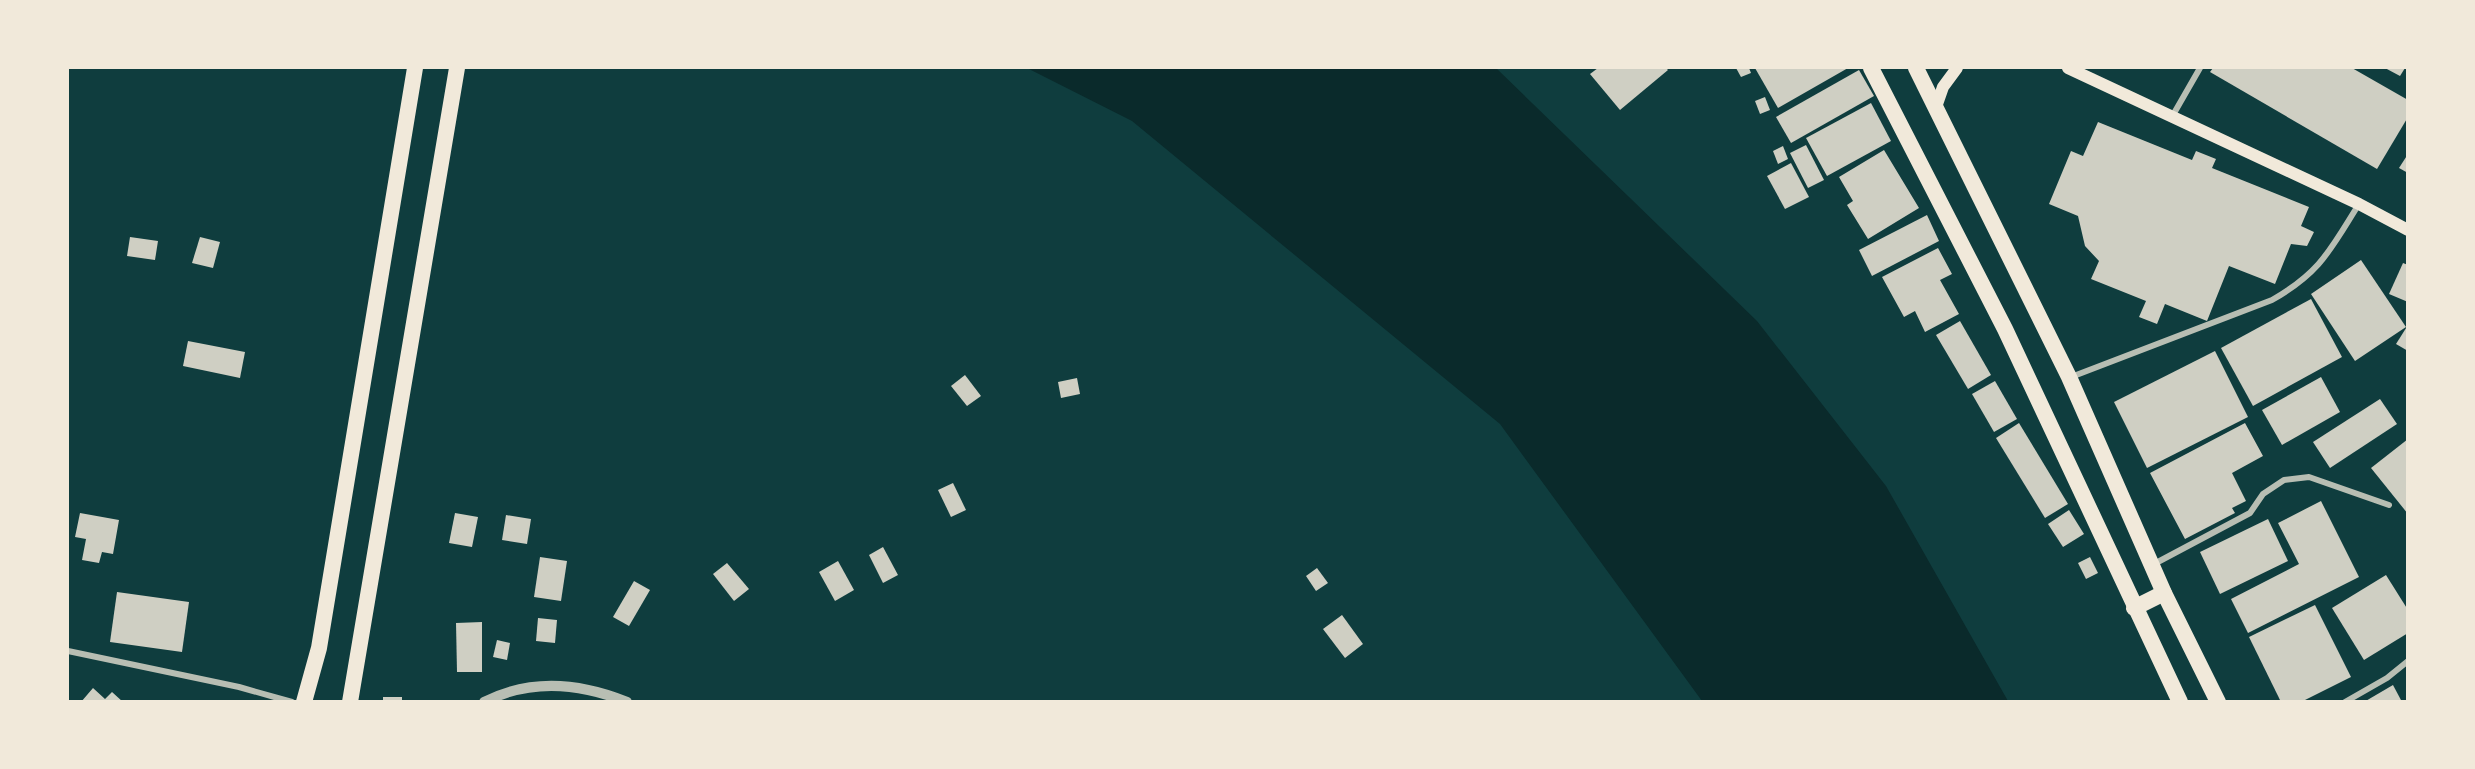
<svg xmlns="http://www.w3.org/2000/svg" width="2475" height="769" viewBox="0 0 2475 769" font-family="'Archivo Narrow',sans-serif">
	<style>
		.water { fill: #0a2a2b }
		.building { fill: #cfcfc3 }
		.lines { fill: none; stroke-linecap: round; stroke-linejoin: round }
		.minor { stroke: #b8beb3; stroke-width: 6 }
		.tertiary { stroke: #b8beb3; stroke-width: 10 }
		.secondary { stroke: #f1e9da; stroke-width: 12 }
		.trunk { stroke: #f1e9da; stroke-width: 16 }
	</style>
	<rect width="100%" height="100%" fill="#0f3d3e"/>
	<polygon class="water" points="1027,68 1496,68 1757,321 1886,486 2008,701 1702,701 1500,424 1132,121"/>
	<g class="building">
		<polygon points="1598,68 1666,68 1668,70 1620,110 1590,74"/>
		<polygon points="1736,68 1749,68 1751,73 1741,77"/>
		<polygon points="1755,68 1848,68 1778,108"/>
		<polygon points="2213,68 2352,68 2408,100 2408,117 2377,169 2210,72"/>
		<polygon points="2385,68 2405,68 2400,76"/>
		<polygon points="1859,70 1874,96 1791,143 1776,117"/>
		<polygon points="1765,97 1770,110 1760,114 1755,101"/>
		<polygon points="1871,103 1891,141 1827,176 1806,138"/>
		<polygon points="2098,122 2192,160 2196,151 2216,159 2212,168 2309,207 2301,226 2314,232 2307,246 2291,244 2275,284 2229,266 2207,321 2165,304 2157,324 2139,317 2146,301 2091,279 2099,261 2085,246 2078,216 2049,204 2071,151 2083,156"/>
		<polygon points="1806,145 1824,180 1808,188 1790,153"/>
		<polygon points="1783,146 1788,159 1778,164 1773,151"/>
		<polygon points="1884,150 1919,208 1868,239 1847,205 1853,201 1839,177"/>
		<polygon points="2408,154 2408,173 2399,168"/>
		<polygon points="1791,163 1809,197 1785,209 1767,176"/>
		<polygon points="1927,215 1939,241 1872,276 1859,250"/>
		<polygon points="130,237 158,241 155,260 127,256"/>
		<polygon points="200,237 220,242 213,268 192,263"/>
		<polygon points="1938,248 1952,274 1940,280 1959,314 1925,332 1915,311 1904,317 1882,277"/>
		<polygon points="2361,260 2406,327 2355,361 2311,294"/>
		<polygon points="2403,263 2408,265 2408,302 2389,294"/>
		<polygon points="2311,299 2342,357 2253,406 2221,348"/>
		<polygon points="1960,321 1991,375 1968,389 1936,335"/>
		<polygon points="2408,325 2408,351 2396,344"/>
		<polygon points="188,341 245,352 240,378 183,366"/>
		<polygon points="2215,351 2248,417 2147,468 2114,402"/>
		<polygon points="965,375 981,396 967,406 951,386"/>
		<polygon points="2321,377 2340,412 2282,445 2262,410"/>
		<polygon points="1077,378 1080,394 1061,398 1058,382"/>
		<polygon points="1995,381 2017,419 1994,432 1972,394"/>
		<polygon points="2380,399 2397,424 2330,468 2313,442"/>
		<polygon points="2019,423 2068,504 2045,518 1996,438"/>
		<polygon points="2245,423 2263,456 2232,473 2246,501 2232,508 2235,513 2185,539 2150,473"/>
		<polygon points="2408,439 2408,514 2371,468"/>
		<polygon points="953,483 966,510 951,517 938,490"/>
		<polygon points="2321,501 2359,577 2248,633 2231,599 2299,564 2278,523"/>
		<polygon points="2069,510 2084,534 2063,547 2048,524"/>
		<polygon points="80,513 119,520 113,554 102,552 99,563 82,560 86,539 75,537"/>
		<polygon points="455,513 478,517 472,547 449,543"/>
		<polygon points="506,515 531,519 527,544 502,540"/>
		<polygon points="2268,519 2288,561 2220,594 2200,552"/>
		<polygon points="883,547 898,575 883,583 869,555"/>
		<polygon points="540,557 567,561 561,601 534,597"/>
		<polygon points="2090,557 2098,573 2086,579 2078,563"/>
		<polygon points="838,561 854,590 835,601 819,572"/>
		<polygon points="727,563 749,589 734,601 713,574"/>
		<polygon points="1317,568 1328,583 1316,591 1306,576"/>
		<polygon points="2386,575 2408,610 2408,633 2364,660 2332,608"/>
		<polygon points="634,581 650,590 629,626 613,617"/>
		<polygon points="117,592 189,602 182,652 110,642"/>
		<polygon points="2315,605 2351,677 2301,702 2281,702 2249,637"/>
		<polygon points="1342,615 1363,644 1345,658 1323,629"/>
		<polygon points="538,618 557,620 555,643 536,641"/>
		<polygon points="482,622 482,672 457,672 456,623"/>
		<polygon points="497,640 510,643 507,660 493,657"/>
		<polygon points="2393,685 2402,702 2364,702"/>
		<polygon points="93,688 105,699 112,692 123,702 81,702"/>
		<rect x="383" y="697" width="19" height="5"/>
	</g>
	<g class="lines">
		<g class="minor">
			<polyline points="2173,115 2200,68"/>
			<path d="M2071 377 2272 300C2321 272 2330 250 2359 204"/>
			<polyline points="2154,564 2250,513 2263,494 2284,480 2309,477 2389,505"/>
			<polyline points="68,651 239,687 292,702"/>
			<polyline points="2345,702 2387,678 2408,661"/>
		</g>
		<path class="tertiary" d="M484 702C531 678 580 683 627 702"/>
		<g class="secondary">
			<polyline points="2068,68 2359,204 2408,230"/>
			<polyline points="1936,107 1943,87 1957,68"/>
		</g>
		<g class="trunk">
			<polyline points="1871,68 2005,329 2180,702"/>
			<polyline points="1916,68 2069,377 2164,593 2218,702"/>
			<polyline points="2134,608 2164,593"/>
			<polyline points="304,702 319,648 415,68"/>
			<polyline points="350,702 457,68"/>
		</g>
	</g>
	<rect width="2475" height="769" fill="none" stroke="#f1e9da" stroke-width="138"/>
</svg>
